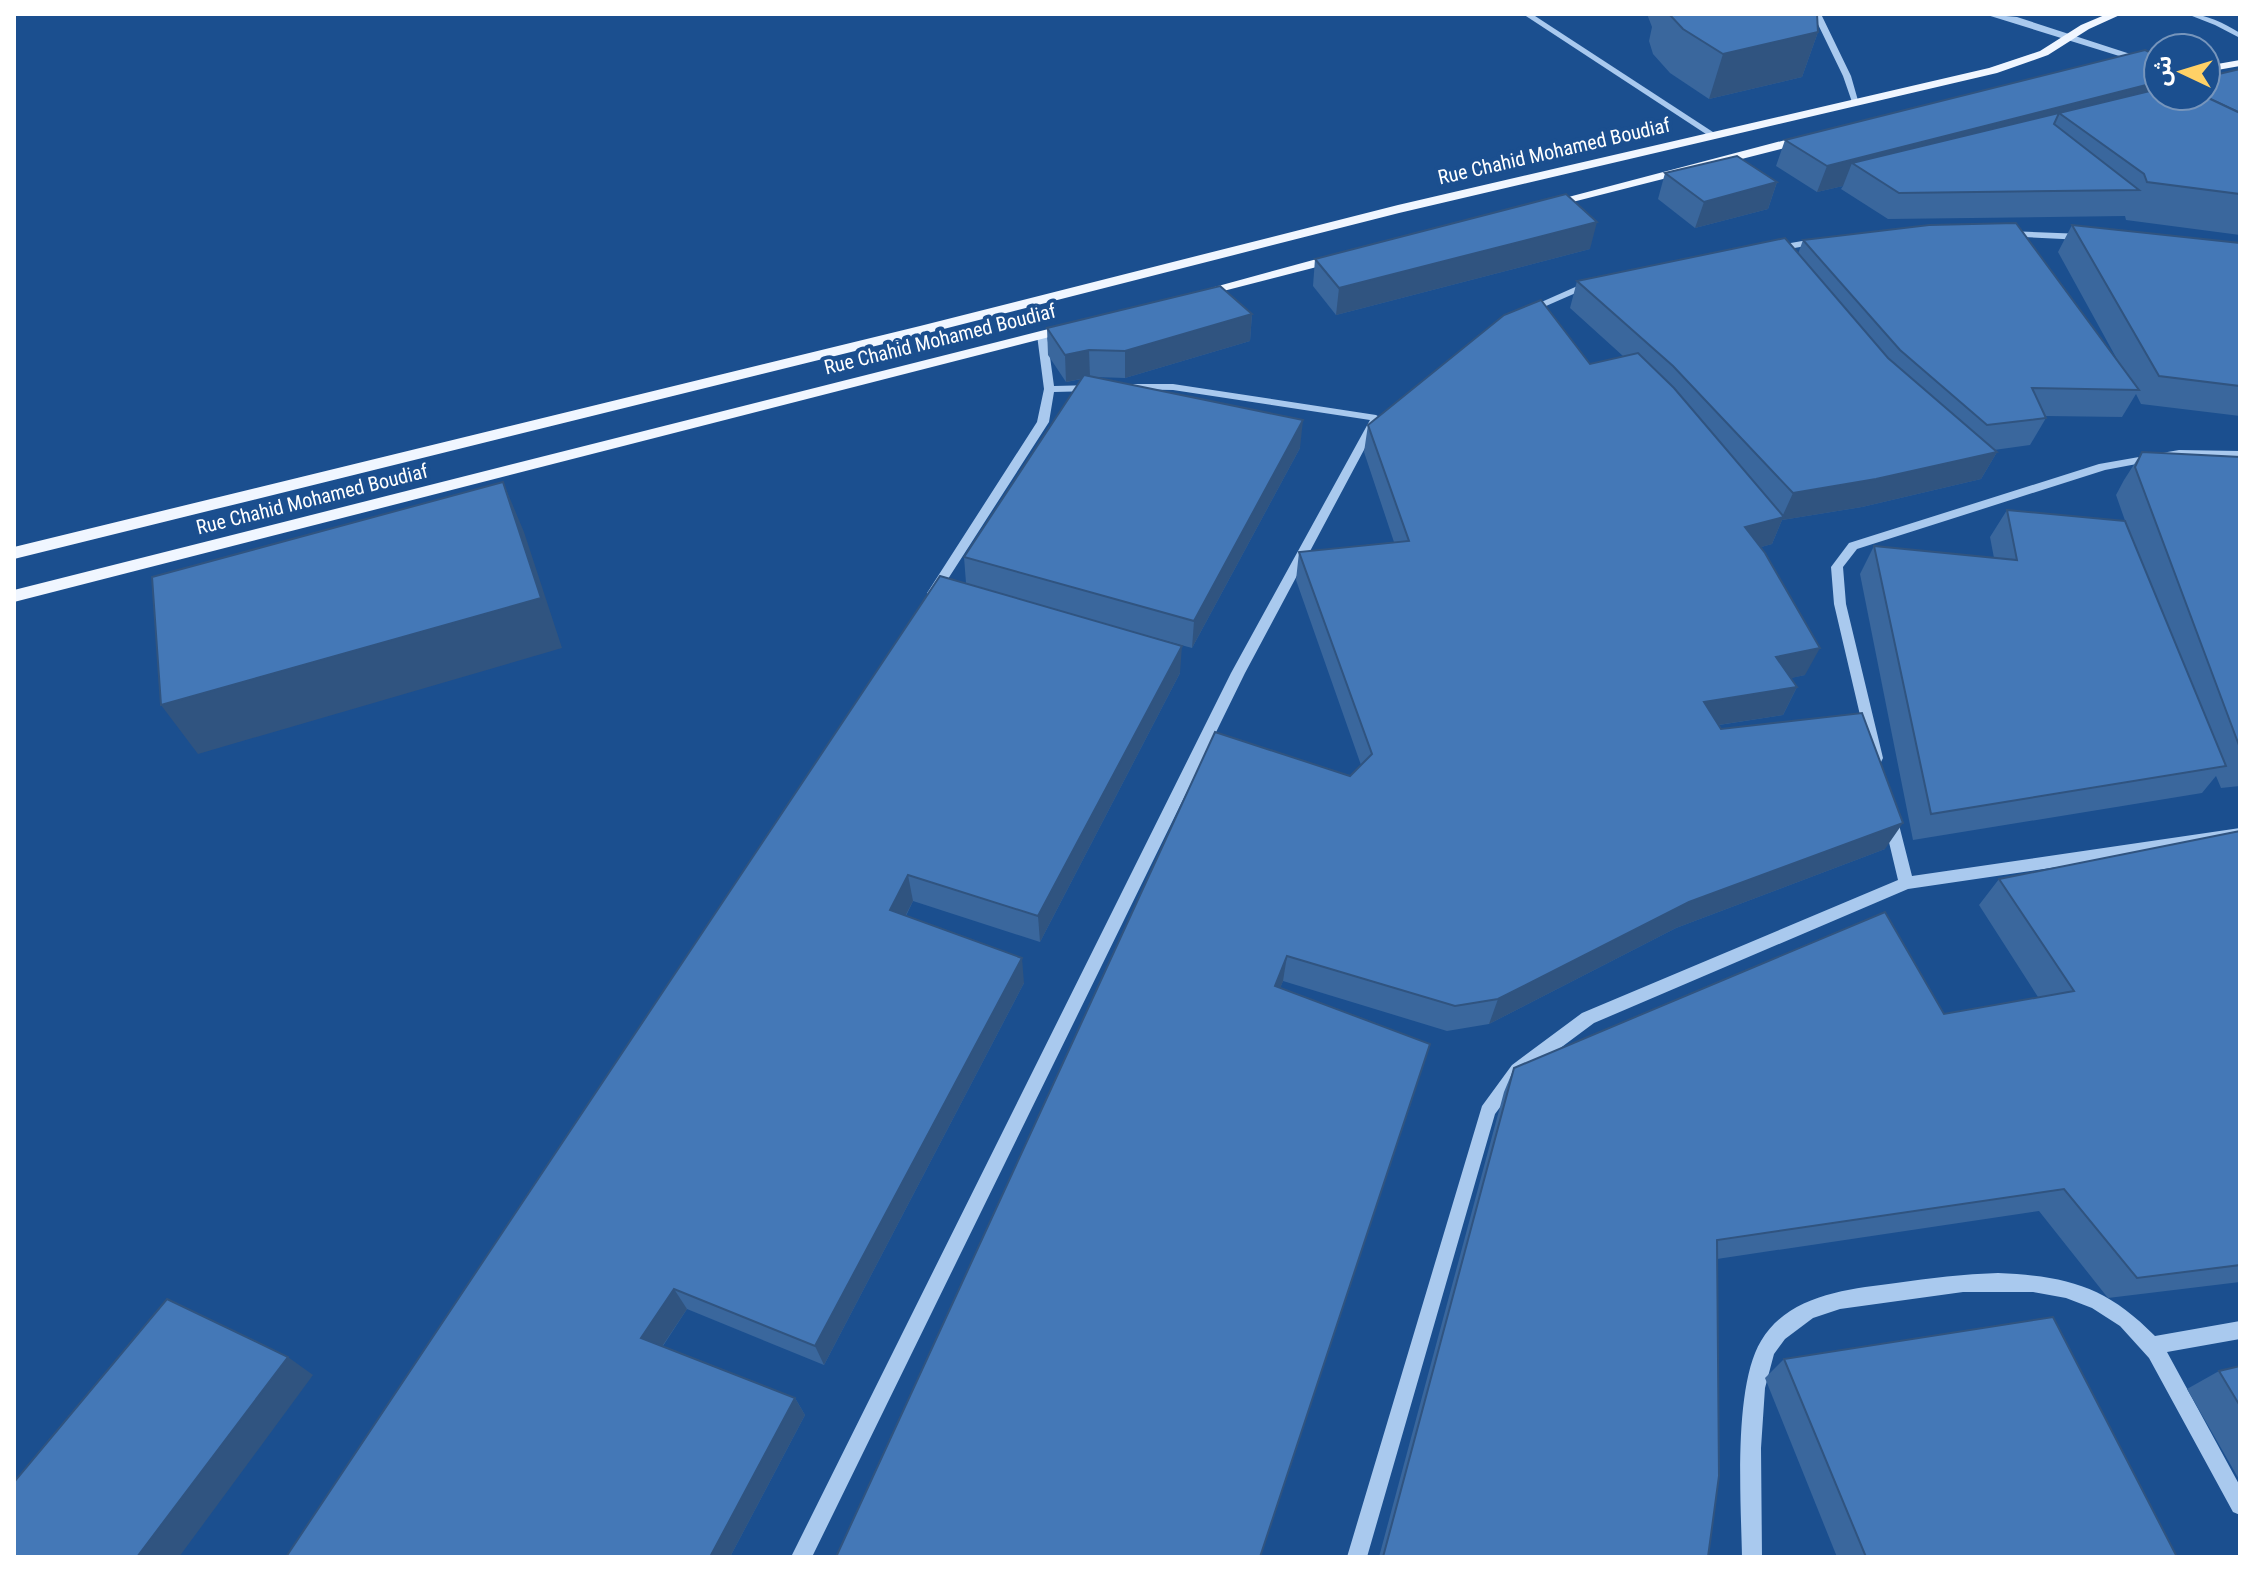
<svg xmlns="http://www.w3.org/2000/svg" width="2254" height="1571" viewBox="0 0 2254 1571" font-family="'Roboto Condensed','Noto Sans Arabic',sans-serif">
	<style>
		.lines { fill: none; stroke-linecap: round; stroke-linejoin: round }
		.minor { fill: #a9c9ee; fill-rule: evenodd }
		.major { fill: #f0f6ff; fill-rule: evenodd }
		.wall { fill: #3a679d }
		.shaded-wall { fill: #305480 }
		.building { fill: #4478b7; stroke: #305480; stroke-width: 2 }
		.labels { text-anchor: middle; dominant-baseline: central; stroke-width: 8; stroke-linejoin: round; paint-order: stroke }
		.far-street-label { font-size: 20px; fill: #fff; stroke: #1b4f8f }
	</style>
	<rect width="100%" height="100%" fill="#1b4f8f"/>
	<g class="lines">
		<g class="minor">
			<polygon points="1523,14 1532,14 1716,134 1709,136"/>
			<polygon points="1813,14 1821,14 1851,76 1859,104 1852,102 1843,76"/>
			<polygon points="1984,14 2017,17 2158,63 2158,68"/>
			<path d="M2187 14C2207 14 2223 23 2240 33V38L2215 25Z"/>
			<polygon points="2008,231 2083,234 2088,237 2083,240 2005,236 2003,234"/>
			<polygon points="1819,238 1824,241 1822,243 1773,252 1768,249 1773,246"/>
			<polygon points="1591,280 1596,283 1594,285 1530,313 1521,311"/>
			<polygon points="1042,332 1047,335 1054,386 1093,385 1098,388 1093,391 1054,392 1049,422 937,596 929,596 927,593 929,590 1037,422 1044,389 1037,335"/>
			<polygon points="1122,384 1173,384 1376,415 1381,418 1245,673 812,1557 791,1557 1231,673 1370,420 1173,390 1118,389 1118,385"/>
			<polygon points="2179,450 2240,451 2240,457 2179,456 2105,470 1857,549 1843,567 1846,604 1883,758 1881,762 1871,762 1834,604 1831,567 1849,543 2099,464"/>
			<polygon points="1890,811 1895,813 1897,817 1912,876 2240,828 2240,840 1908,889 1594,1023 1524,1075 1495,1114 1367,1557 1347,1557 1482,1106 1512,1065 1582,1013 1898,880 1883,817 1885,813"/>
			<path d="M1998 1273C2067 1276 2106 1286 2155 1336L2240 1321V1339L2167 1352 2240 1486V1515L2233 1512 2149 1358 2120 1326 2092 1308 2066 1298 2033 1292H1963L1840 1309 1813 1318 1785 1339 1774 1354 1765 1388 1761 1448 1762 1557H1742C1741 1502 1733 1387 1761 1341 1788 1295 1848 1289 1896 1283 1930 1278 1964 1274 1998 1273Z"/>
		</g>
		<g class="major">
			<polygon points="2107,14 2122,14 2089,29 2048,55 1997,73 1399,213 928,333 14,559 14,547 920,326 1398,205 1989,68 2040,51 2081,25"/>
			<polygon points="2240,60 2240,66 2206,72 2206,66"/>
			<polygon points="1808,134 1814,138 1812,141 1545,209 1538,205"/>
			<polygon points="1339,253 1344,254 1344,260 1196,298 1189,294"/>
			<polygon points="1072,323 1077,324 1077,330 14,602 14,590"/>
		</g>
	</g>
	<g class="wall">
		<polygon points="1647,14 1817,14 1818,32 1802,77 1709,99 1670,73 1653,54 1649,41 1652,27"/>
		<polygon points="2240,69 2240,235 2126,220 2125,216 1888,219 1841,189 1843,186 1817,192 1776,166 1785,140 2158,96"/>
		<polygon points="1665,173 1777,182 1768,209 1695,228 1658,199"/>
		<polygon points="2072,225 2240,243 2240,416 2141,404 2136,394 2122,417 2046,416 2046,418 2030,445 1994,450 1997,452 1981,479 1862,507 1782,520 1772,544 1761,547 1805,675 1790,678 1797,687 1783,715 1719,725 1721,729 1885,849 1676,928 1489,1024 1447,1031 1283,981 1280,988 836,1557 1350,776 1361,765 1296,580 1299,552 1394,542 1364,452 1368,425 1623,356 1570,308 1577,281 1798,254 1803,240 2118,361 2058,252"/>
		<polygon points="1590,249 1336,315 1313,286 1315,259"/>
		<polygon points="1252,314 1250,341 1125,378 1095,377 1300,448 1192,648 1119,628 1180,673 1040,942 913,901 906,916 1024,983 824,1365 687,1309 663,1346 795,1398 805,1415 730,1557 286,1557 966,583 964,557 1082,379 1066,382 1048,355 1047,328"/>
		<polygon points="2142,452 2240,457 2240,786 2221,788 2216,776 2202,793 1913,840 1860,574 1874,546 1994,558 1990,537 2007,510 2128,529 2116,495 2124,480"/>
		<polygon points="2240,831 2240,1282 2108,1298 2039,1211 1717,1259 1708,1557 1379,1557 1504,1092 1514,1068 1944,1014 2038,997 1979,905 1999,879"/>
		<polygon points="1784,1359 2177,1557 1837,1557 1765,1378"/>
		<polygon points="2240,1366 2240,1481 2187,1389 2219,1371"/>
	</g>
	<g class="shaded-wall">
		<polygon points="1818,32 1802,77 1709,99 1723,54"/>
		<polygon points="2158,82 2158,96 2059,113 1852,163 1843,186 1817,192 1827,166"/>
		<polygon points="1777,182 1768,209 1695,228 1704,202"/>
		<polygon points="1597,222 1590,249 1336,315 1339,288"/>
		<polygon points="1252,314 1250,341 1125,378 1125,351"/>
		<polygon points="1089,350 1090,377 1066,382 1065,355"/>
		<polygon points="1303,420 1300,448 1192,648 1194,621"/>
		<polygon points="1997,452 1981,479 1862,507 1782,520 1772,544 1733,555 1745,527 1782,517 1793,493"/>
		<polygon points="503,482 524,532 562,648 198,754 161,705"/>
		<polygon points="1182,646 1180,673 1040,942 1038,916"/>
		<polygon points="1820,648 1805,675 1762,685 1776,657"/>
		<polygon points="1797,687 1783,715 1692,729 1704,702"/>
		<polygon points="1903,823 1885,849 1676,928 1489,1024 1498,999 1689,902"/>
		<polygon points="908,875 913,901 895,936 890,910"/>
		<polygon points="1287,956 1283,981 1271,1011 1275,986"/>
		<polygon points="1022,958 1024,983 824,1365 815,1346"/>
		<polygon points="674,1289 687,1309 655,1357 641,1338"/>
		<polygon points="288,1357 313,1375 179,1557 137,1557"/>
		<polygon points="795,1398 805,1415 730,1557 710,1557"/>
	</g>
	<g class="building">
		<polygon points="1669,14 1817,14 1818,32 1723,54 1683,29"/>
		<polygon points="2145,50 2158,56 2158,82 1827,166 1785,140"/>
		<polygon points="2240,69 2240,113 2204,96 2206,96 2206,77"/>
		<polygon points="2158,89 2158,91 2154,90 2059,113 2054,124 2139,190 1899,193 1852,163"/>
		<polygon points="2154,90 2158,91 2158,96 2204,96 2240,113 2240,194 2147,182 2144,174 2059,113"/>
		<polygon points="1737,156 1777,182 1704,202 1665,173"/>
		<polygon points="1566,194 1597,222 1339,288 1315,259"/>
		<polygon points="2016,223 2139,390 2032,388 2046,418 1987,425 1900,350 1803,240 1929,225"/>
		<polygon points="2072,225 2240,243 2240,386 2159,376"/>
		<polygon points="1785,238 1888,358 1997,452 1876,479 1793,493 1673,366 1577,281"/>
		<polygon points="1220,286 1252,314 1125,351 1089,350 1065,355 1047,328"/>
		<polygon points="1541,300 1590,364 1638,353 1674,388 1784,517 1745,527 1765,553 1820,648 1776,657 1797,687 1704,702 1721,729 1862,713 1903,823 1689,902 1498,999 1455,1006 1287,956 1275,986 1430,1044 1260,1557 836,1557 1215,732 1350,776 1372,754 1299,552 1409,541 1368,425 1504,315"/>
		<polygon points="1084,375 1303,420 1194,621 964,557"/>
		<polygon points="2142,452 2240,457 2240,748 2135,467"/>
		<polygon points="503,482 541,598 161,705 152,577"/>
		<polygon points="2007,510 2125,521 2226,766 1931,814 1874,546 2017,560"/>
		<polygon points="940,576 1182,646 1038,916 908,875 890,910 1022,958 815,1346 674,1289 641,1338 795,1398 710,1557 286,1557"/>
		<polygon points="2240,831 2240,1265 2137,1278 2064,1189 1717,1240 1719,1476 1708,1557 1383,1557 1514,1068 1885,912 1944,1014 2074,991 1999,879"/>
		<polygon points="167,1299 288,1357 137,1557 14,1557 14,1482"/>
		<polygon points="2053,1317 2177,1557 1866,1557 1784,1359"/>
		<polygon points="2240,1366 2240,1406 2219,1371"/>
	</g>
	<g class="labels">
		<g class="far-street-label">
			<text transform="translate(1554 151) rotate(-13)">Rue Chahid Mohamed Boudiaf</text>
			<text transform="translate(940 339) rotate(-14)">Rue Chahid Mohamed Boudiaf</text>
			<text transform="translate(312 499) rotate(-14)">Rue Chahid Mohamed Boudiaf</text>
		</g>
	</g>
	<rect width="2254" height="1571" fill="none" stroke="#ffffff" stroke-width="32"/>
	<g transform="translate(2182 72) rotate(274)"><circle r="38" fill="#1b4f8f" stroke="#7695bc" stroke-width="2"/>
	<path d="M0-6L14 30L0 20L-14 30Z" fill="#ffd166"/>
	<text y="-12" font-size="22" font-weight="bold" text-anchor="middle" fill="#ffffff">ش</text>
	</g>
</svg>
